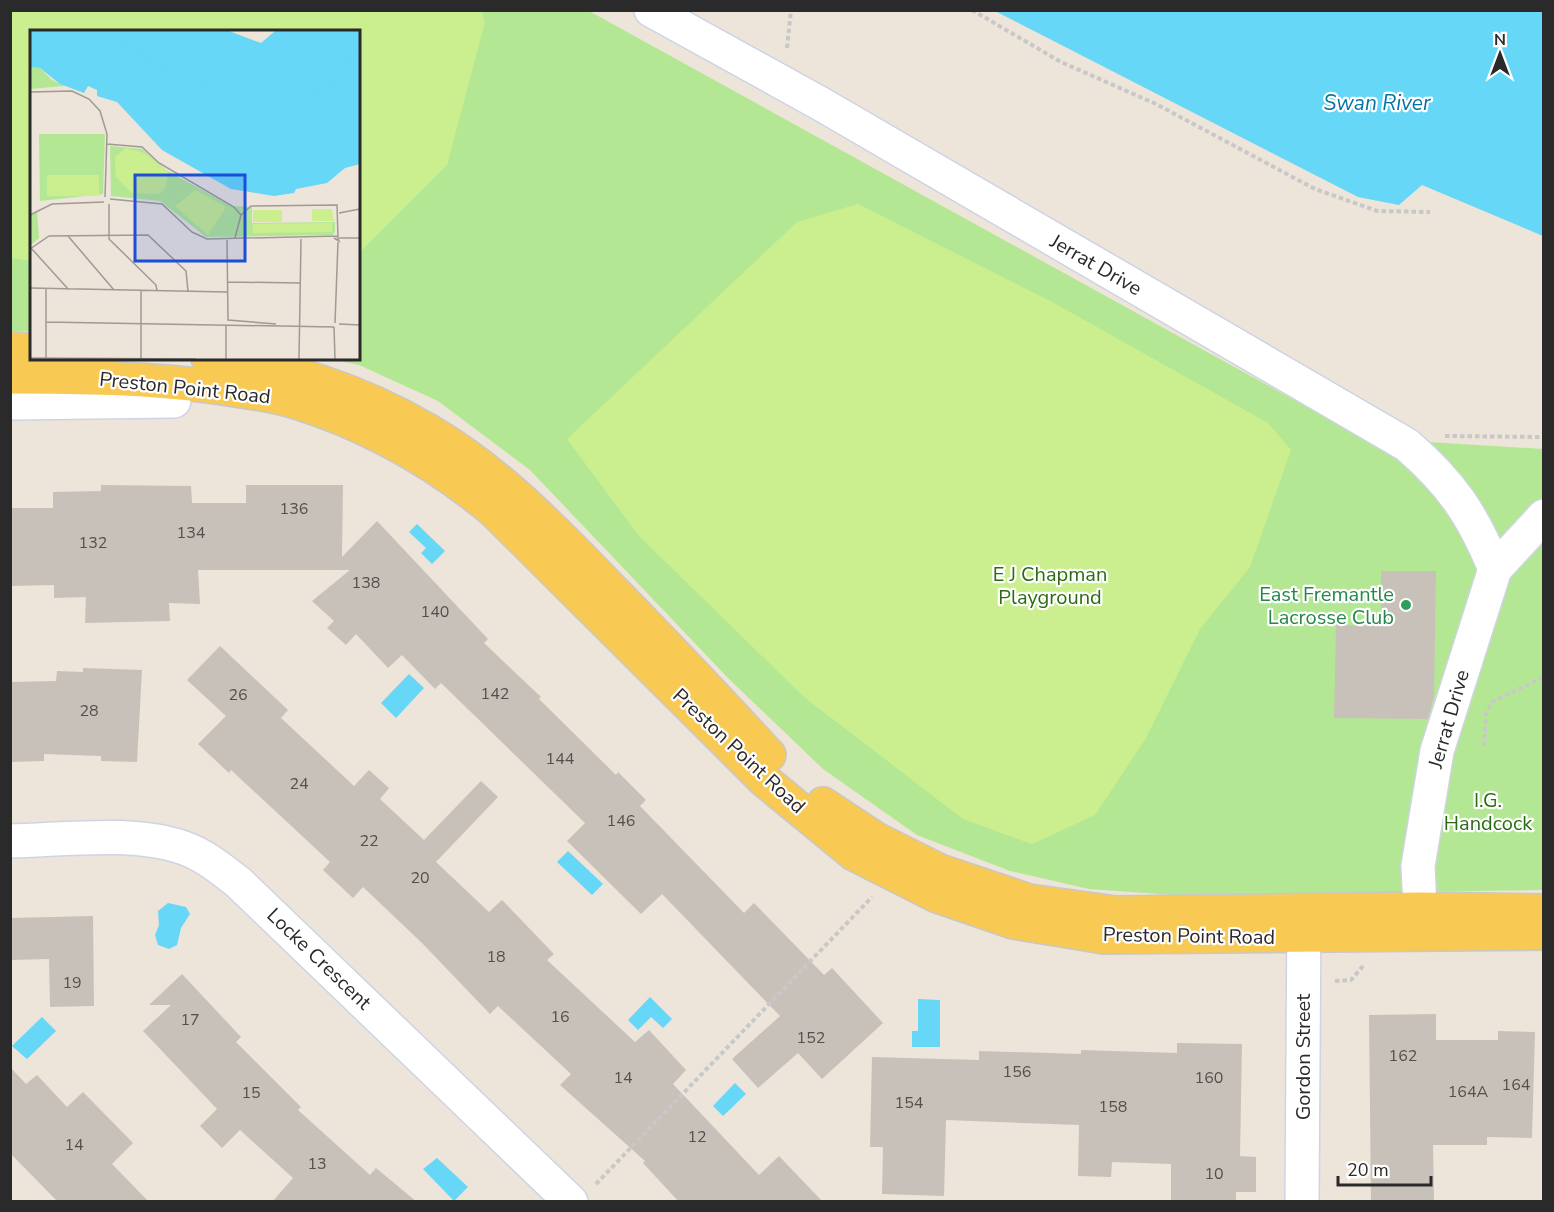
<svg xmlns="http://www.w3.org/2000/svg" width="1554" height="1212" viewBox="0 0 1554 1212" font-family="'Nunito Sans',sans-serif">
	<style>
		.green { fill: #b4e793 }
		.pitch { fill: #cbef8e }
		.water { fill: #66d7f6 }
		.building { fill: #c8c1ba }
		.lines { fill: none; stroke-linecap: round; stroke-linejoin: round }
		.minor-casing { stroke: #cfd4e4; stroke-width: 36 }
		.major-casing { stroke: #c8c8c8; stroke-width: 36 }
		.path { stroke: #c8c8c8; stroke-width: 4; stroke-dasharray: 4.5 3; stroke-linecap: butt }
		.minor { stroke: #fff; stroke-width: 33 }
		.major { stroke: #f9ca53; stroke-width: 33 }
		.leisure-dot { fill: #2e9e5b; stroke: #fff; stroke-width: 2 }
		.labels { text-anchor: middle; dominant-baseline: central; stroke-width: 4.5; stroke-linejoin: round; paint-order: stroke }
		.number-label { font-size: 16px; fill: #52504e }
		.street-label { font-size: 20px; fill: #2a2a2a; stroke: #fff }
		.park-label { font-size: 20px; fill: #2b6b15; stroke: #fff }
		.leisure-label { font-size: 20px; fill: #27864d; stroke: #fff; text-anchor: end }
		.water-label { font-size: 21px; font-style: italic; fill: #0574a2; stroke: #fff }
		.inset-river { fill: none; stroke: #66d7f6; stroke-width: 3 }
		.inset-road { fill: none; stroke: #9f9a94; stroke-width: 1.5 }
		.view { fill: #1d4ed8; fill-opacity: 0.15; stroke: #1d4ed8; stroke-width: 3 }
		.inset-edge { fill: none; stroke: #2a2a2a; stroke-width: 3 }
	</style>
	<rect width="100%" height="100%" fill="#ede4da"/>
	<polygon class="green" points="11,11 589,11 1363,438 1543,449 1543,890 1173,895 1089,889 1010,871 917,835 823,769 729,679 530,470 438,401 359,365 331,359 358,358 358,32 32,32 31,331 11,331"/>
	<g class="pitch">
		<polygon points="481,10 485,22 447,165 359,253 358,32 32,32 31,261 11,258 11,11"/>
		<polygon points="858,204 1054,303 1268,423 1291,450 1250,567 1200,629 1146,738 1095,815 1032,844 963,819 804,697 639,536 567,439 797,222"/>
	</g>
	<g class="water">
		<polygon points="995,11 1543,11 1543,236 1422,185 1399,205 1358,197"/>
		<polygon points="417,524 445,551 432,564 421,553 426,548 409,532"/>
		<polygon points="409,674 424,688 396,718 381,703"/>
		<polygon points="568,851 603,884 592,895 557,862"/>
		<polygon points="168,903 186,907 190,914 181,928 177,945 169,949 158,945 155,935 159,925 158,911"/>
		<polygon points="650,997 672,1019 663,1028 651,1017 638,1030 628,1020"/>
		<polygon points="918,999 940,1000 940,1047 912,1047 912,1031 918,1031"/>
		<polygon points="42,1017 56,1031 27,1059 12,1046"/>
		<polygon points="735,1083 746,1094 723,1116 713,1106"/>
		<polygon points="437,1158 468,1187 454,1201 423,1169"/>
	</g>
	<g class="building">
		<polygon points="101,485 191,486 192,503 246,503 246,485 343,485 342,557 377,521 488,639 484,643 541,697 539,699 616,775 618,772 646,800 640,806 744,913 754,903 824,975 832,968 883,1023 822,1079 798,1053 758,1088 732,1059 780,1016 662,894 641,914 567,841 585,823 441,683 435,689 402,655 388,668 356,634 346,645 327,628 334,621 312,601 350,570 198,570 200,604 169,603 170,621 85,623 86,597 54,598 54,585 10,586 10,508 53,508 53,492 101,491"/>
		<polygon points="1381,571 1436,571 1434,697 1428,719 1334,718 1336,625 1381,626"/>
		<polygon points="220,646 288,710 281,718 354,786 369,770 389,788 380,799 424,840 481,781 498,797 436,862 489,912 502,900 554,954 547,960 635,1042 649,1030 686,1070 673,1084 759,1175 779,1156 823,1202 679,1202 643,1163 645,1161 560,1085 571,1074 498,1006 490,1014 422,943 363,887 353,898 323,870 330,862 231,770 229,773 198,744 226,716 187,680"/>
		<polygon points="83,668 142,670 137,762 101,761 101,756 44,754 44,761 10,762 10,682 56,681 57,671 83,672"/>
		<polygon points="93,916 94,1006 50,1007 49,959 10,960 10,918"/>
		<polygon points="182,974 241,1037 236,1042 301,1107 298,1110 370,1175 376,1168 417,1202 272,1202 293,1178 240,1130 222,1148 200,1126 217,1109 143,1031 171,1005 149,1005"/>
		<polygon points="1436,1014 1436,1040 1498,1040 1498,1031 1535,1032 1532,1138 1487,1137 1487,1145 1433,1145 1434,1202 1371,1202 1369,1015"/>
		<polygon points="1177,1043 1242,1044 1240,1156 1256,1157 1256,1192 1236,1192 1236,1202 1171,1202 1171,1164 1112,1162 1111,1177 1078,1176 1079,1125 946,1120 944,1196 882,1194 883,1147 870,1147 872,1057 979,1060 979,1051 1081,1054 1081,1050 1177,1053"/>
		<polygon points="10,1067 26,1084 37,1075 67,1107 83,1092 133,1143 112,1164 149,1202 58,1202 10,1153"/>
	</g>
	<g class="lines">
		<g class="minor-casing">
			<g id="minor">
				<path d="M651 10 821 104 1407 445C1452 484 1472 514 1495 569"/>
				<polyline points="10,403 174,401"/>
				<path d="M10 841C64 840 133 830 184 848 204 855 221 869 238 882L571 1202"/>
				<polyline points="1420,909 1418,866 1437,751 1495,569 1544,516"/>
				<polyline points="1302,1202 1304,912"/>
			</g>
		</g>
		<g class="major-casing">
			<g id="major">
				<polyline points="10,349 32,350"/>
				<path d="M208 358C283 365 361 391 427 430 490 466 543 519 593 570 653 631 712 693 769 755"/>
				<path d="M10 377C79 377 147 378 215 387 242 391 270 394 296 402 370 425 435 462 494 511L764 780 854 854 937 896 1013 922 1104 937 1544 933"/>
				<polyline points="823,804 876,839 940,871 1029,901 1116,913 1420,909 1544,911"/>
			</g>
		</g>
		<g class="path">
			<polyline points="972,10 1061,62 1156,104 1315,189 1377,211 1430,212"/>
			<polyline points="787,48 791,10"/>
			<polyline points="1445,436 1544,437"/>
			<polyline points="1484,746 1486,713 1492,702 1544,677"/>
			<polyline points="1335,981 1351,980 1363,966"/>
			<polyline points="596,1184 872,897"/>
		</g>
		<use href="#minor" class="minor"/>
		<use href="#major" class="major"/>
	</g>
	<circle class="leisure-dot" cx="1406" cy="605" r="6"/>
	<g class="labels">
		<g class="number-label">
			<text x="294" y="509">136</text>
			<text x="191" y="533">134</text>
			<text x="93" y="543">132</text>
			<text x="366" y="583">138</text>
			<text x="435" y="612">140</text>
			<text x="495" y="694">142</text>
			<text x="238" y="695">26</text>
			<text x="89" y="711">28</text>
			<text x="560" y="759">144</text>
			<text x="299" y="784">24</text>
			<text x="621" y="821">146</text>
			<text x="369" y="841">22</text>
			<text x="420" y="878">20</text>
			<text x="496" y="957">18</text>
			<text x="72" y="983">19</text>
			<text x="560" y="1017">16</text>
			<text x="190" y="1020">17</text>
			<text x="811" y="1038">152</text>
			<text x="1403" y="1056">162</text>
			<text x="1017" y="1072">156</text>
			<text x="623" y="1078">14</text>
			<text x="1209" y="1078">160</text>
			<text x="1516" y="1085">164</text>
			<text x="1468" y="1092">164A</text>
			<text x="251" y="1093">15</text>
			<text x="909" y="1103">154</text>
			<text x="1113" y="1107">158</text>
			<text x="697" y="1137">12</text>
			<text x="74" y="1145">14</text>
			<text x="317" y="1164">13</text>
			<text x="1214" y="1174">10</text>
		</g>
		<g class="street-label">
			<text transform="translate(1096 265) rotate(30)">Jerrat Drive</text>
			<text transform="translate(185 388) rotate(6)">Preston Point Road</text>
			<text transform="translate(1449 719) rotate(-74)">Jerrat Drive</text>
			<text transform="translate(739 751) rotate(43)">Preston Point Road</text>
			<text transform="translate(1189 936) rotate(1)">Preston Point Road</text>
			<text transform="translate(319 959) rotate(44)">Locke Crescent</text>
			<text transform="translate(1303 1057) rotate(-90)">Gordon Street</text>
		</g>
		<g class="park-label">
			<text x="1050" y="574">E J Chapman<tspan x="1050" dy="23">Playground</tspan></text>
			<text x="1488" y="800">I.G.<tspan x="1488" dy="23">Handcock</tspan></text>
		</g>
		<g class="leisure-label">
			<text x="1394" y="594">East Fremantle<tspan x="1394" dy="23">Lacrosse Club</tspan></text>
		</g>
		<g class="water-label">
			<text x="1377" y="103">Swan River</text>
		</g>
	</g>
	<g transform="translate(30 30)">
		<rect width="330" height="330" fill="#ede4da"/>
		<path d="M0 37 10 38 22 50 35 56 0 59ZM9 104H75L73 164 10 171ZM80 116 112 119 136 140 201 176 222 177V193L305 192V201L303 205 176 207 130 171 81 166ZM7 182 9 208 0 216V186Z" fill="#b4e793"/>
		<path d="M96 118 114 123 138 142 136 157 129 164 102 163 86 147 85 127ZM17 145H69V166H17ZM165 160 196 177 178 205 145 176ZM282 179H302L304 191H282ZM223 180H252V192H223ZM302 193V202L223 203V194Z" fill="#cbef8e"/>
		<path d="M0 1H199L231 13 245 1H330V134L315 138 297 153 266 159 264 163 244 166 201 159 132 120 87 72 67 66V60L58 56 54 63 30 54 10 38 0 37Z" fill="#66d7f6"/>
		<path class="inset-river" d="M71 1 141 44 231 73 265 71 289 62 306 49 330 19"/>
		<path class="inset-road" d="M0 62 42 61 59 69 70 81 77 104 75 167M77 114 112 117 129 133 204 177 211 185M80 169 132 174 162 202 177 209 307 206 309 211 304 208M79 174V209L126 255 127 261M309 183 330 179M0 185 22 174 74 172M38 206 84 260M205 208 211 185 221 176 307 175 308 207M309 208H330M197 210 198 290 246 294M1 218 39 260M0 219 19 206 118 205 156 241 158 261M197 252 270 253M0 258 197 262M111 261V328M16 292 304 297M305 293 308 212M309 294 330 295M304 297 305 329M0 328 166 329M16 328V259M196 329V295M269 329 271 209"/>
		<path class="view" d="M105 145H215V231H105Z"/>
		<rect width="330" height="330" class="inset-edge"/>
	</g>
	<rect width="1554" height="1212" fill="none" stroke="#2a2a2a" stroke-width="24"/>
	<g transform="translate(1500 54)" stroke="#ffffff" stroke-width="4.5" paint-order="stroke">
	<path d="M0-4.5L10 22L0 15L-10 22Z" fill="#2a2a2a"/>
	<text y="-9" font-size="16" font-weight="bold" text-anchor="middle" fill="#2a2a2a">N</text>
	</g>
	<path d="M1338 1176v9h93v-9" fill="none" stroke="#2a2a2a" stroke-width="3"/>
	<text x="1347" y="1176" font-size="18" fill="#2a2a2a" stroke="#ffffff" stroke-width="4.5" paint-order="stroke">20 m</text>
</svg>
